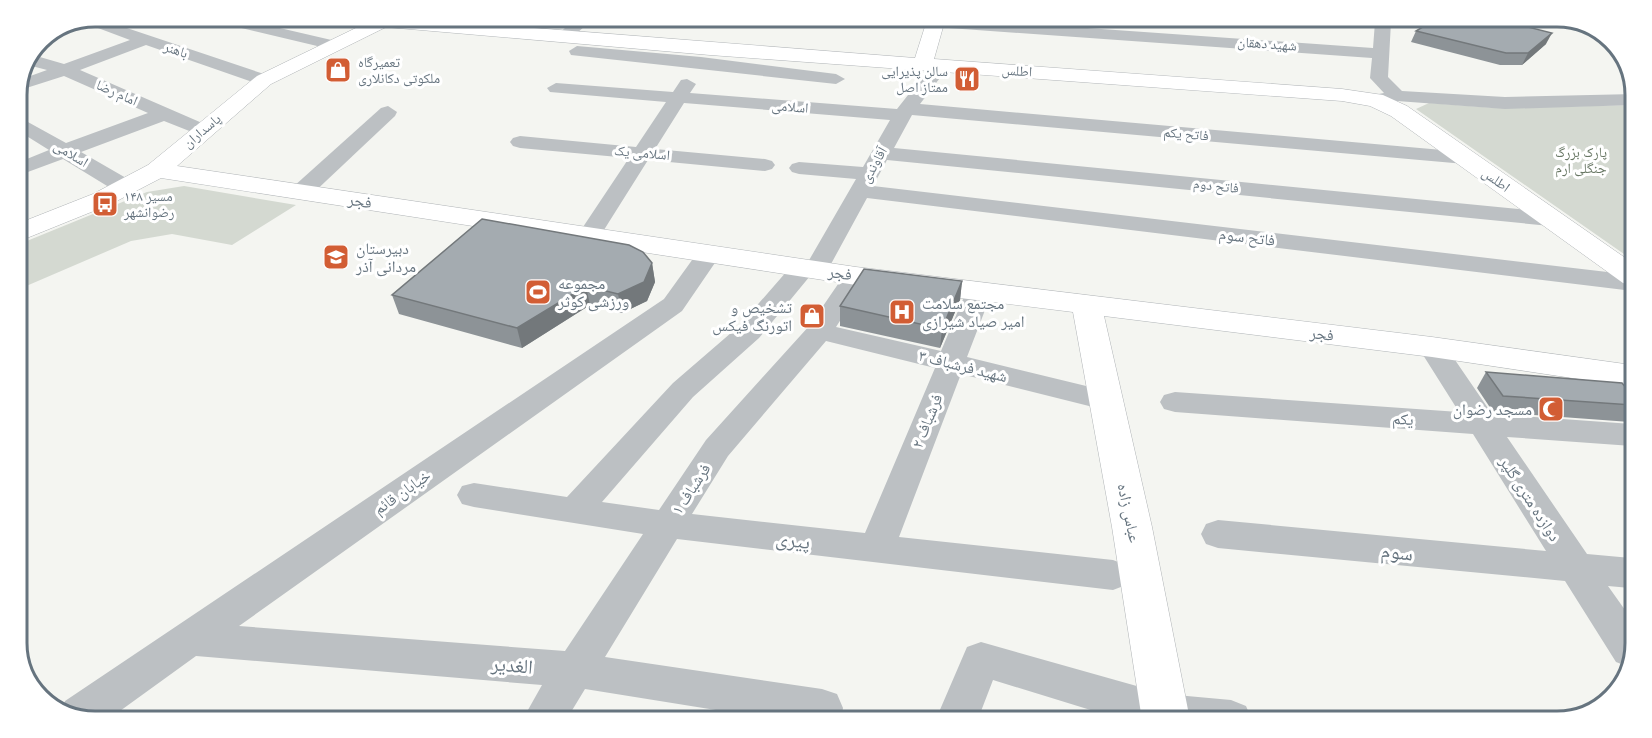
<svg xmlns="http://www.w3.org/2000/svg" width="1652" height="738" viewBox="0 0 1652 738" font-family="'Fira Sans Condensed','Noto Naskh Arabic',sans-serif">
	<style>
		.green { fill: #d4d9d1 }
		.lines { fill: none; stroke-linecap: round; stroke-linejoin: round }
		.major-casing { stroke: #b0b4b7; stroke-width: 1 }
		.minor { fill: #bcc0c3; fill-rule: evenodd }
		.major { fill: #fff; fill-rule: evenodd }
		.wall { fill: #8d9397 }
		.shaded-wall { fill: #73787b }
		.building { fill: #a4abb0; stroke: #73787b; stroke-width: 1.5 }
		.labels { text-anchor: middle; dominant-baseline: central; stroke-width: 6; stroke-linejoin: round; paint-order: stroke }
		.far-street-label { font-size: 14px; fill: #66747f; stroke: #fff }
		.far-poi-label { font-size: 14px; fill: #66747f; stroke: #fff; text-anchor: start }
		.far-park-label { font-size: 14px; fill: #687764; stroke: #fff }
		.street-label { font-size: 16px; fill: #66747f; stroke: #fff }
		.poi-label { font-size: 16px; fill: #66747f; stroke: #fff; text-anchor: start }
		.near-street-label { font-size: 20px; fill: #66747f; stroke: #fff }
		.rim { fill: none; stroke: #66747f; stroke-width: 3 }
	</style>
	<rect width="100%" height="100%" fill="#f4f5f1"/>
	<g class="green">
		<polygon points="1429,103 1495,108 1635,105 1634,261 1416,109"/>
		<polygon points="184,186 296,205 232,245 172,234 131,241 17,290 17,245 147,192"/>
	</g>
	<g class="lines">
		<g class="major-casing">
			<polygon id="major" points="338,18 408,18 915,58 927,20 945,20 934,59 1342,89 1383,95 1407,106 1634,264 1633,286 1623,283 1391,116 1370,106 1342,101 710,55 386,27 271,84 177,166 856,267 1432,337 1632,365 1632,387 1432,357 1104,316 1152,527 1190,720 1142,720 1112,527 1073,312 856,285 161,178 111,204 17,242 17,224 93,194 148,165 257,76 362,25 341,22"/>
		</g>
		<g class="minor">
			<polygon points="94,17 270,76 273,80 264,85 258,84 146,45 80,70 209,126 212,130 202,136 164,121 81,152 133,182 136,187 133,192 117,192 63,159 17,176 17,163 49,150 17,130 17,116 66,143 148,113 64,76 17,91 22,79 47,70 28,65 33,55 64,64 130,40 82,22"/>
			<polygon points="205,17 233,17 340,42 342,45 334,50 208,20"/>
			<polygon points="576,18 593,19 569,40 557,40 555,37"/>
			<polygon points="825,20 974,20 1373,48 1375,22 1391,22 1388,77 1402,91 1505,97 1635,94 1635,105 1505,109 1397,101 1375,106 1366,100 1368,96 1384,93 1370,78 1372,58 935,27 833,25"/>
			<polygon points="577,46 701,57 836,74 845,79 836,84 571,55 569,51"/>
			<path d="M940 61 949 66 920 104 1465 152 1472 154 1475 158 1472 162 1465 164 912 115 894 148 1550 212 1558 214 1561 219 1558 224 1550 226 887 160 873 186 1633 275V291L867 198 825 275 810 276 759 338 693 397 602 502 659 510 706 440 810 325 847 271 856 268 865 271 869 276 836 327 941 351 966 292 970 287 979 284 988 287 992 292 967 357 1115 393 1120 400 1115 407 1105 410 961 374 899 537 1113 560 1126 565 1131 575 1126 585 1113 590 677 539 605 657 822 689 837 694 843 708 841 719 766 718 585 689 568 717H524L542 685 196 656 113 716 65 715 61 712 65 701 664 299 700 249 709 247 718 249 721 254 682 311 239 626 565 651 643 534 474 507 462 504 457 495 462 486 474 483 567 497 673 383 739 326 794 263 808 262 856 179 799 174 792 172 789 168 792 164 799 162 863 167 890 120 684 103 655 149 765 159 772 161 775 165 772 169 765 171 648 160 597 241H581L577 236 629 158 520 148 513 146 510 142 513 138 520 136 636 147 666 102 550 92 547 88 556 83 673 92 681 80 687 79 696 84 690 93 897 109 934 62ZM826 341 935 368 865 533 692 514 728 456Z"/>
			<polygon points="388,106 397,112 395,116 309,197 293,197 290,192 293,187 381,108"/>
			<polygon points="1432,338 1442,341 1492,414 1632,424 1632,446 1507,437 1587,554 1631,558 1630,588 1608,586 1630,617 1629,667 1616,662 1565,581 1218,548 1206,544 1201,534 1206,524 1218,520 1546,551 1473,434 1175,412 1164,409 1160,402 1164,395 1175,392 1459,412 1418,347 1422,341"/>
			<polygon points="981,642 1165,694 1231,700 1246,706 1252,720 1123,720 993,680 978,719 936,719 967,647"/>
		</g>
		<use href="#major" class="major"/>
	</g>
	<g class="wall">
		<polygon points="1416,31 1546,44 1522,65 1500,65 1411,42"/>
		<polygon points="652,263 655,282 647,301 622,313 590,305 522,348 399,314 392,295"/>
		<polygon points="962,281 960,300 940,348 840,326 840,306"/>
		<polygon points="1486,372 1632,395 1632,419 1630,422 1493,412 1477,388"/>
	</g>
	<g class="shaded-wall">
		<polygon points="1552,33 1546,44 1522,65 1528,53"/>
		<polygon points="652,263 655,282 647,301 622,313 618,294"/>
		<polygon points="962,281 960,300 940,348 942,329"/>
		<polygon points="586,286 590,305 522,348 517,328"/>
	</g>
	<g class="building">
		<polygon points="1431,22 1508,22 1552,33 1528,53 1506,53 1416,31"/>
		<polygon points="482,219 629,245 643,252 652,263 644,282 618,294 586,286 517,328 392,295"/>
		<polygon points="864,269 962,281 942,329 840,306"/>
		<polygon points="1486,372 1622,383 1632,395 1632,405 1503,396"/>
	</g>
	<defs>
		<g id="shop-square" transform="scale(1.35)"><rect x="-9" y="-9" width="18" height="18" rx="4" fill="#d25d34" stroke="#fff"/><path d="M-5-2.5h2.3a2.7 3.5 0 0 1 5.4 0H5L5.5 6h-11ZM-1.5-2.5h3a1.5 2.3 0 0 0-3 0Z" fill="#fff"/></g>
		<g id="restaurant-square" transform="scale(1.35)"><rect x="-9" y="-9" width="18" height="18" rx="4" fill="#d25d34" stroke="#fff"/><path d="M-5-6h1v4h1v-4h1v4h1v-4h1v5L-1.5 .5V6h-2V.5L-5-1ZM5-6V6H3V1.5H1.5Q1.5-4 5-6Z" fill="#fff"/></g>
		<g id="bus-square" transform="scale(1.35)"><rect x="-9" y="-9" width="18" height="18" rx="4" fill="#d25d34" stroke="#fff"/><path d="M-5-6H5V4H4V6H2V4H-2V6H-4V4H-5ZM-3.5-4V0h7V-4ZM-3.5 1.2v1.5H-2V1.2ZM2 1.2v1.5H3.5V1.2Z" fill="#fff"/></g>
		<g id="school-square" transform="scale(1.35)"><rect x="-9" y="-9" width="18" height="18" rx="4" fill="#d25d34" stroke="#fff"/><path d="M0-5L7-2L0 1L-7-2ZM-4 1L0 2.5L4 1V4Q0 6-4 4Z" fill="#fff"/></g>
		<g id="stadium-square" transform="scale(1.35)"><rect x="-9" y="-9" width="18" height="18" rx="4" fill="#d25d34" stroke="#fff"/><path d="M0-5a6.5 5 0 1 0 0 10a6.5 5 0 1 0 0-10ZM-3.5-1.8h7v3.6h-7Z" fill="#fff"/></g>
		<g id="hospital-square" transform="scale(1.35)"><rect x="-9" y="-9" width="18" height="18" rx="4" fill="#d25d34" stroke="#fff"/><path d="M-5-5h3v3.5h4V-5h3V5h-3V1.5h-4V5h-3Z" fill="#fff"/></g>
		<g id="mosque-square" transform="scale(1.35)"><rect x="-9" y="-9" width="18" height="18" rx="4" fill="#d25d34" stroke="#fff"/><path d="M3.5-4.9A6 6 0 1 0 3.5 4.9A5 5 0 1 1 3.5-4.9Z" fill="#fff"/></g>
	</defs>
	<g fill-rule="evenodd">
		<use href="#shop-square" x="338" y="70"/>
		<use href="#restaurant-square" x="967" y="79"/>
		<use href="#bus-square" x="105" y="204"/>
		<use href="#school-square" x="336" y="257"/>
		<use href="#stadium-square" x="538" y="292"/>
		<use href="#hospital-square" x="902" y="312"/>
		<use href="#shop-square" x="812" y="316"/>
		<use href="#mosque-square" x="1551" y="409"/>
	</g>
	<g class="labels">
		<g class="far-street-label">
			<text transform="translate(1267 44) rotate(4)">شهید دهقان</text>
			<text transform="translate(176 50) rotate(19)">باهنر</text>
			<text transform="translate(1017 71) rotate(4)">اطلس</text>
			<text transform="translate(117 93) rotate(24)">امام رضا</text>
			<text transform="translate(790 107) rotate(4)">اسلامی</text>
			<text transform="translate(202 131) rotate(-40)">پاسداران</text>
			<text transform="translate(1186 134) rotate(5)">فاتح یکم</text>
			<text transform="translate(642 153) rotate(5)">اسلامی یک</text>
			<text transform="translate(71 154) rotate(31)">اسلامی</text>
			<text transform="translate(874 165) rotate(-61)">آقاوندی</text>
			<text transform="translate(1496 180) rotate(36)">اطلس</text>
			<text transform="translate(1216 186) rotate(6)">فاتح دوم</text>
		</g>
		<g class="far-poi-label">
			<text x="358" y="62">تعمیرگاه<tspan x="358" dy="16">ملکوتی دکانلاری</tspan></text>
			<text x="948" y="71" text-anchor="end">سالن پذیرایی<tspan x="948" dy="16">ممتاز اصل</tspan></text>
			<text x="124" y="196">مسیر ۱۴۸<tspan x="124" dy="16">رضوانشهر</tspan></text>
		</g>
		<g class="far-park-label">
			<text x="1581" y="152">پارک بزرگ<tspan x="1581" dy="16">جنگلی ارم</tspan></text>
		</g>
		<g class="street-label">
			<text transform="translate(360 201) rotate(9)">فجر</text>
			<text transform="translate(1247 237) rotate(7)">فاتح سوم</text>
			<text transform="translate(840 273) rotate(8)">فجر</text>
			<text transform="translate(1322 334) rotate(7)">فجر</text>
			<text transform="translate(963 366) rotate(14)">شهید فرشباف ۳</text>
			<text transform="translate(1403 419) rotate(4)">یکم</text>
			<text transform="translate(927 421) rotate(-68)">فرشباف ۲</text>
			<text transform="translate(691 489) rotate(-57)">فرشباف ۱</text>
			<text transform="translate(402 492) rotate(-35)">خیابان قائم</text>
			<text transform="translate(1530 499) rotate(57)">دوازده متری گلپر</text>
			<text transform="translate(1129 513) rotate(78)">عباس زاده</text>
		</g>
		<g class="poi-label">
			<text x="356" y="248">دبیرستان<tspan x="356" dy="18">مردانی آذر</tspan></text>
			<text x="558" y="283">مجموعه<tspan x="558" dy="18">ورزشی کوثر</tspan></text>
			<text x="922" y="303">مجتمع سلامت<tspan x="922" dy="18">امیر صیاد شیرازی</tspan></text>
			<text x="792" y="307" text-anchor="end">تشخیص و<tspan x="792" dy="18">اتورنگ فیکس</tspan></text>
			<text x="1532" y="409" text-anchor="end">مسجد رضوان</text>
		</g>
		<g class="near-street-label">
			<text transform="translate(793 540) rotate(7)">پیری</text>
			<text transform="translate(1397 552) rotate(6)">سوم</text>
			<text transform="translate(512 665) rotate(5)">الغدیر</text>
		</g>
	</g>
	<path d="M0 0H1652V738H0ZM95 27H1557A68 68 0 0 1 1625 95V643A68 68 0 0 1 1557 711H95A68 68 0 0 1 27 643V95A68 68 0 0 1 95 27Z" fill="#fff" fill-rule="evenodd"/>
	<path class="rim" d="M95 27H1557A68 68 0 0 1 1625 95V643A68 68 0 0 1 1557 711H95A68 68 0 0 1 27 643V95A68 68 0 0 1 95 27Z"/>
</svg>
